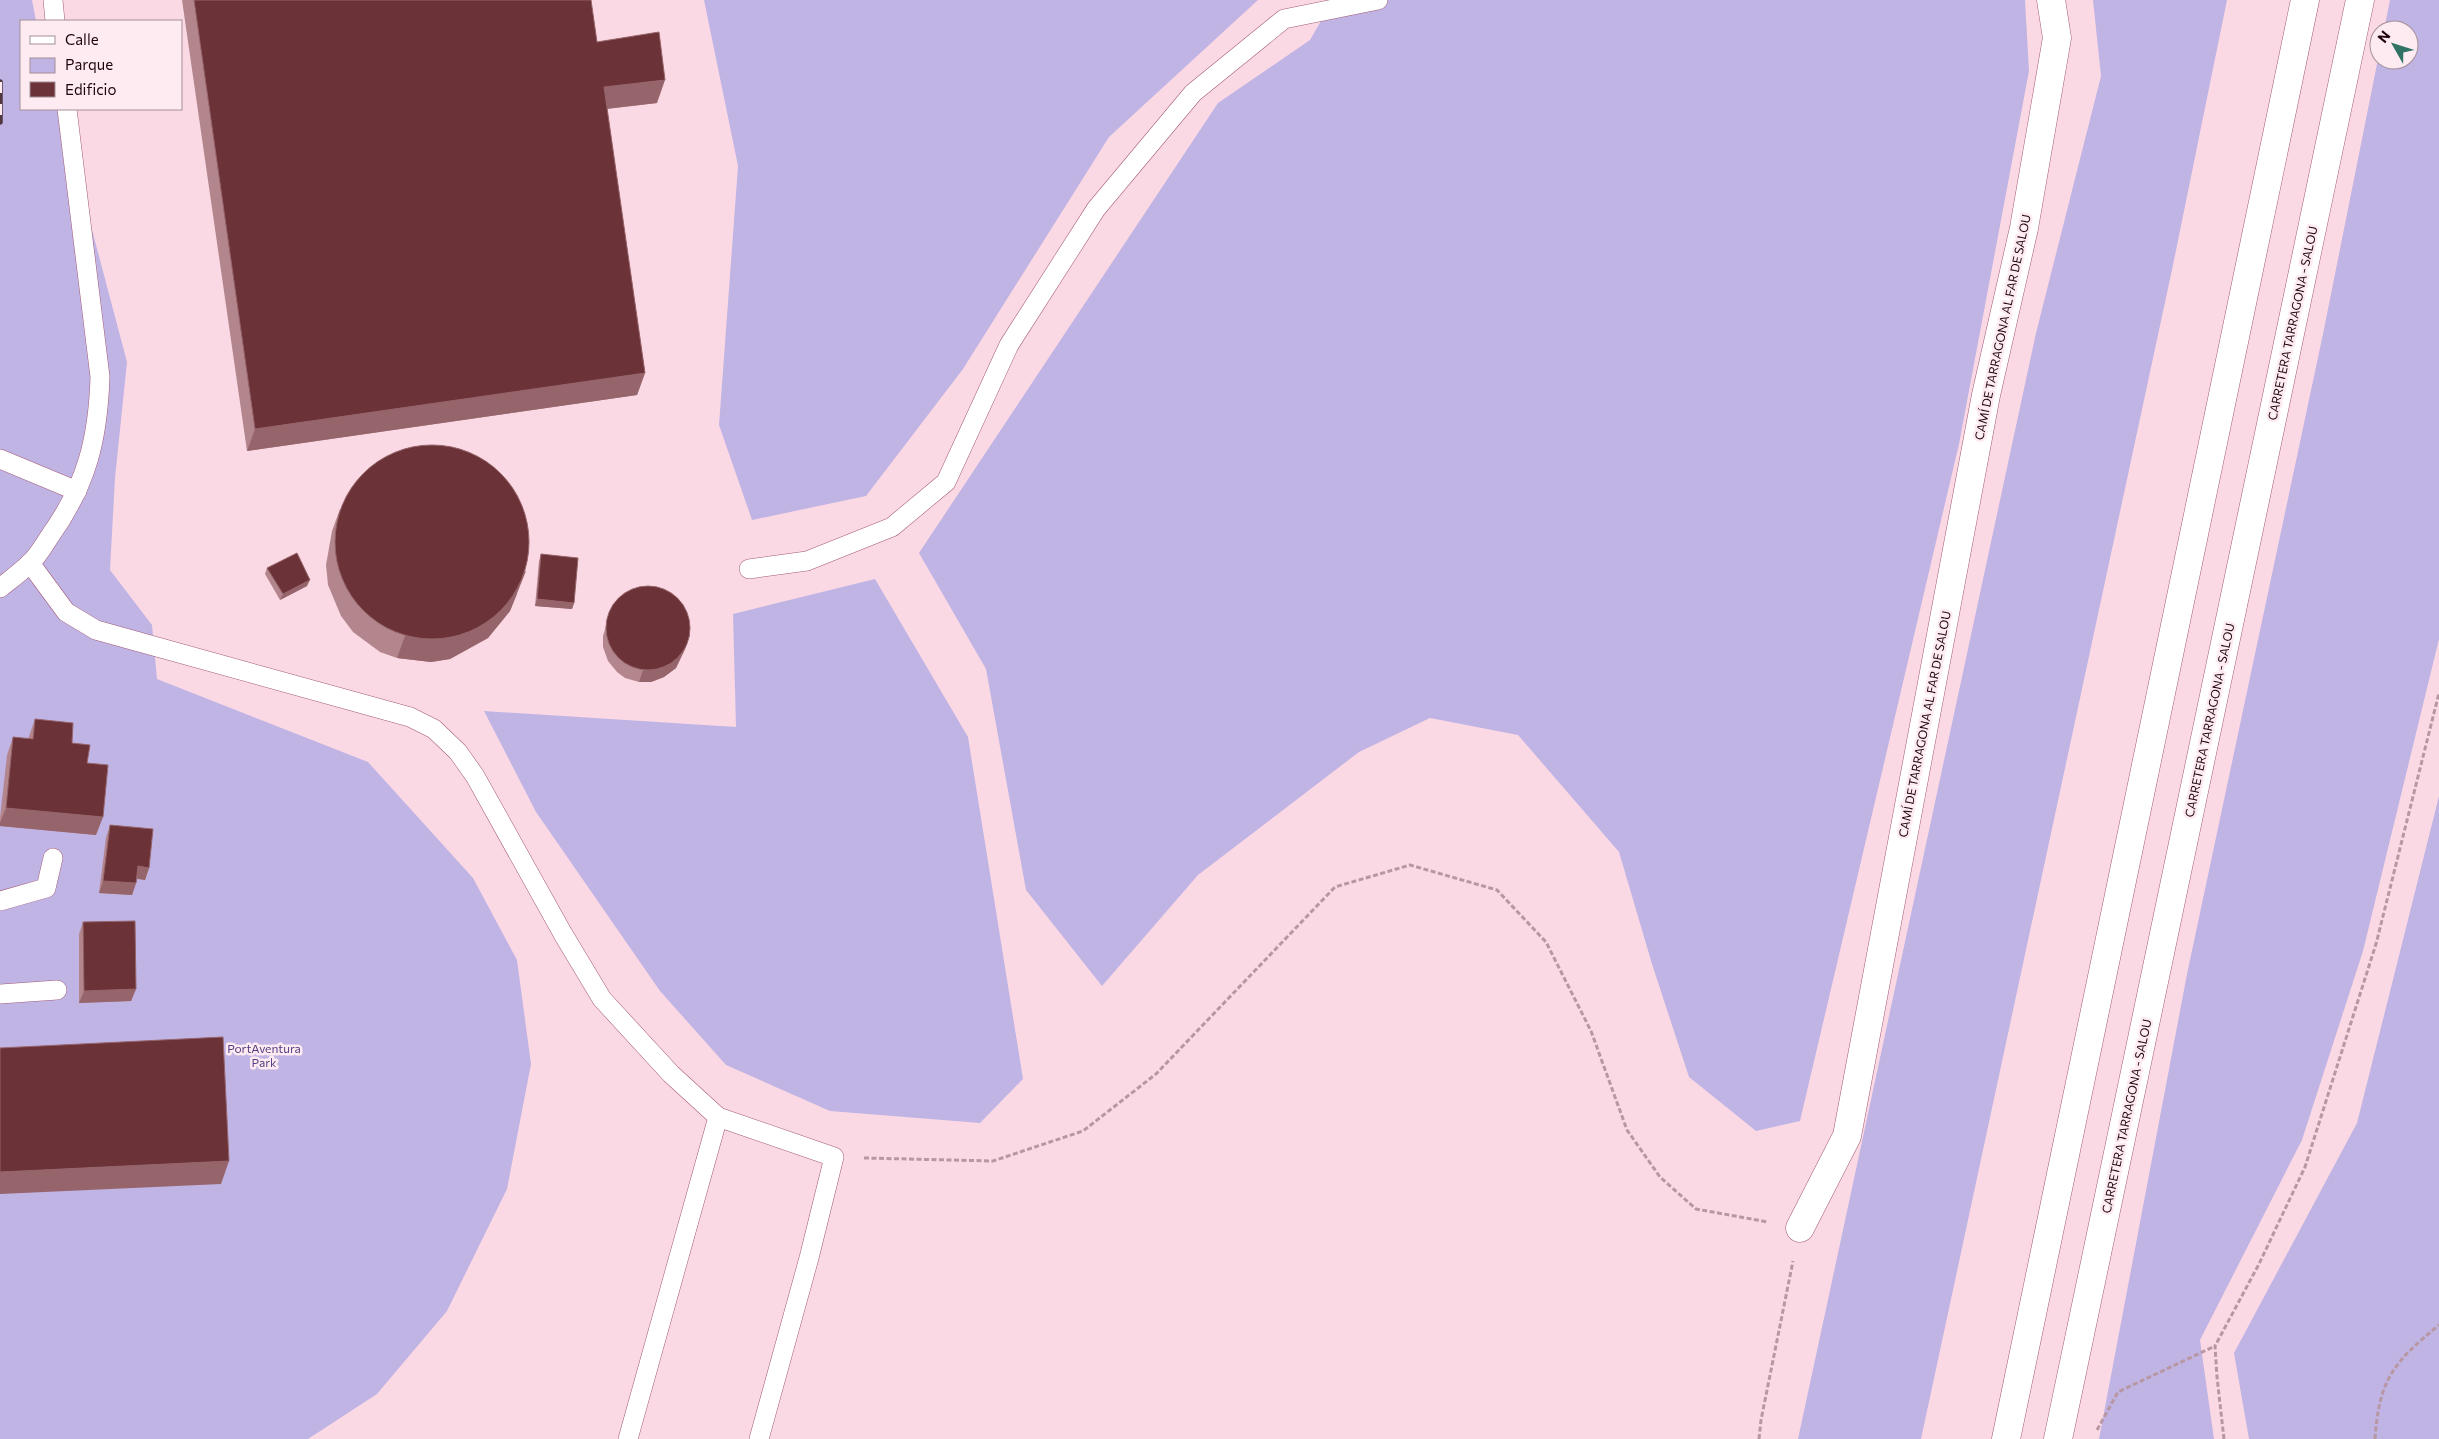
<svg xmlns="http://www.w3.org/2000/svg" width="2439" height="1439" viewBox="0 0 2439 1439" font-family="Commissioner,sans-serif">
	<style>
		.green { fill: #c0b4e5 }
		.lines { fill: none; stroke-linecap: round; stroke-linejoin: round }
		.service-casing { stroke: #a35a77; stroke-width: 20 }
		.minor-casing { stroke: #a35a77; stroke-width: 29 }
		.trunk-casing { stroke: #a35a77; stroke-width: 29 }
		.path { stroke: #b797a3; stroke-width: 3; stroke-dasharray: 5 2.5; stroke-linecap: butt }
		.service { stroke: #fff; stroke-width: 19 }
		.minor { stroke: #fff; stroke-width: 28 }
		.trunk { stroke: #fff; stroke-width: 28 }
		.rail-casing { stroke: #523641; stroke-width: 5.5 }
		.rail { stroke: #fdebf1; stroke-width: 4; stroke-dasharray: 11; stroke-linecap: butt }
		.wall { fill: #b3868e }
		.shaded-wall { fill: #96646b }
		.building { fill: #6b3237; stroke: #96646b }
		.labels { text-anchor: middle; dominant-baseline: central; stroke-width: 5; stroke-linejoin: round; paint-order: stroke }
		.street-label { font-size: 12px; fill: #1f0410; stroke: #fdebf1 }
		.park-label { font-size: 12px; fill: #533e83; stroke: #fdebf1 }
	</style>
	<rect width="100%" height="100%" fill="#fbd9e4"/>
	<g class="green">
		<polygon points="0,0 32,0 36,21 21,21 21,109 60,109 127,362 115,478 110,570 152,625 157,679 368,762 473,878 517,960 531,1064 507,1189 447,1311 377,1394 308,1439 0,1439"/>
		<polygon points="704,0 1258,0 1109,137 963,369 866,496 752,520 719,425 738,166"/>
		<polygon points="1333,0 2025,0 2029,71 1959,444 1800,1121 1756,1131 1689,1077 1652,964 1619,852 1518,735 1430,718 1359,752 1198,875 1102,986 1026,890 986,669 919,553 1218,103 1310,40"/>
		<polygon points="2093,0 2227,0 2173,265 1921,1439 1798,1439 2036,333 2101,76"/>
		<polygon points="2390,0 2439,0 2439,639 2363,951 2302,1140 2200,1340 2214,1439 2099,1439 2187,974 2323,334 2379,54 2379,60 2409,60 2409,30 2384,30"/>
		<polygon points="875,579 968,737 1023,1079 980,1123 830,1111 726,1065 660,991 536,812 484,711 736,727 733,614"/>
		<polygon points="2439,796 2439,1439 2249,1439 2234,1353 2357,1123"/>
	</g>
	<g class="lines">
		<g class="service-casing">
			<g id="service">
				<polyline points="53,0 55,21"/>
				<polyline points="0,459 77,491"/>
				<polyline points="30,563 66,612 96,630 410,717 434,729 458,752 475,776 563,934 602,999 671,1074 718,1117 628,1439"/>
				<polyline points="749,569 807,561 892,527 946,482 1009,345 1096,209 1193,93 1284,19 1378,0"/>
				<path d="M0 588C10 580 21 572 30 563 38 556 44 545 50 536 87 484 98 439 100 377L67 109"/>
				<polyline points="0,901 46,888 53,858"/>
				<polyline points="0,994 57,990"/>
				<polyline points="718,1117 834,1157 809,1258 759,1439"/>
			</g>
		</g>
		<g class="minor-casing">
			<polyline id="minor" points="1800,1228 1847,1136 1986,395 2024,228 2057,38 2051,0"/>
		</g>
		<g class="trunk-casing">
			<g id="trunk">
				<polyline points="2006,1439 2305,0"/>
				<polyline points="2058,1439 2360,0"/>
			</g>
		</g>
		<g class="path">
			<polyline points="864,1158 993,1161 1083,1131 1156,1074 1335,887 1410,865 1497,890 1546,942 1591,1031 1627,1130 1660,1177 1696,1209 1768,1222"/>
			<polyline points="2097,1430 2118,1392 2215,1346"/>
			<polyline points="1759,1439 1761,1420 1793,1261"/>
			<polyline points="2224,1439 2217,1377 2215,1346 2259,1264 2305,1167 2376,944 2439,693"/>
			<path d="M2375 1439C2379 1379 2394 1362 2439 1325"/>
		</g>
		<use href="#service" class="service"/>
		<use href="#minor" class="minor"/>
		<use href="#trunk" class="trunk"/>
		<g class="rail-casing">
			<polyline id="rail" points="0,82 0,122"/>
		</g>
		<use href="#rail" class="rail"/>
	</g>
	<g class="wall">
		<polygon points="182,0 591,0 597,42 657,103 607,109 645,373 637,395 247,451"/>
		<polygon points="340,509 517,594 510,611 488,638 450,659 431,662 397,658 380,652 353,632 341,616 328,585 326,565 332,531"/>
		<polygon points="541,554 574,603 572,609 535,606 539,561"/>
		<polygon points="267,568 307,586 280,600 265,574"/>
		<polygon points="611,610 686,647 676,668 664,677 651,682 639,682 625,678 617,672 608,661 603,647 603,636"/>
		<polygon points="35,719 72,743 87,763 96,835 0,826 0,818 7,755 13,737 28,739"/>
		<polygon points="110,825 149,868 145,880 137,879 136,883 132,895 99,893 106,837"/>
		<polygon points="83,922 136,989 131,1001 79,1003 79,934"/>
	</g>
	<g class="shaded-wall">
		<polygon points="665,80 657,103 596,110 604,87"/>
		<polygon points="645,373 637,395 247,451 255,429"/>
		<polygon points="526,571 510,611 488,638 450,659 431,662 397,658 405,636"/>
		<polygon points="310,580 307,586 280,600 283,594"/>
		<polygon points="537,599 574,603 572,609 535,606"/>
		<polygon points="690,635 686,647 676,668 664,677 651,682 639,682 643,670"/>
		<polygon points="6,808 103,817 96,835 0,826 0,823"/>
		<polygon points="138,866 149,868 145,880 134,878"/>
		<polygon points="103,881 136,883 132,895 99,893"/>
		<polygon points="136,989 131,1001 79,1003 84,991"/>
		<polygon points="229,1161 221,1184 0,1194 0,1172"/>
	</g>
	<g class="building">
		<polygon points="194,0 591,0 597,42 659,32 665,80 604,87 645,373 255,429"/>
		<circle cx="432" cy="542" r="97"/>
		<polygon points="297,553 310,580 283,594 267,568"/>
		<polygon points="541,554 578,558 574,603 537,599"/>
		<circle cx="648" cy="628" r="42"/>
		<polygon points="35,719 73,723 72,743 90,745 87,763 108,765 103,817 6,808 13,737 33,739"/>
		<polygon points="110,825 153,829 149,868 138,866 136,883 103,881"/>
		<polygon points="135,921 136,989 84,991 83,922"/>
		<polygon points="223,1037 229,1161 0,1172 0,1048"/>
	</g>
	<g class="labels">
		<g class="street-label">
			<text transform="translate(2292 323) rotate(-78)">CARRETERA TARRAGONA - SALOU</text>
			<text transform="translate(2002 327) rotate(-78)">CAMÍ DE TARRAGONA AL FAR DE SALOU</text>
			<text transform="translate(2209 720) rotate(-78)">CARRETERA TARRAGONA - SALOU</text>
			<text transform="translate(1924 724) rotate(-79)">CAMÍ DE TARRAGONA AL FAR DE SALOU</text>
			<text transform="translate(2126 1116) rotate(-78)">CARRETERA TARRAGONA - SALOU</text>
		</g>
		<g class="park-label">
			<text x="264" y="1048">PortAventura<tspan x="264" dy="14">Park</tspan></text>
		</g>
	</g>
	<rect x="20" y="20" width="162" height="90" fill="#fdebf1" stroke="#a48f97"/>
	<rect x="30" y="36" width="25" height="8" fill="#ffffff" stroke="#a48f97"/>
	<text x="65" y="45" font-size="15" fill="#1f0410">Calle</text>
	<rect x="30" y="58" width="25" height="15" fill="#c0b4e5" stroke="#a48f97"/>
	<text x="65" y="70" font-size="15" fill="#1f0410">Parque</text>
	<rect x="30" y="82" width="25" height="15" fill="#6b3237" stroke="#a48f97"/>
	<text x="65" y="95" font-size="15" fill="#1f0410">Edificio</text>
	<g transform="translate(2394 45) rotate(309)"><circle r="24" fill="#fdebf1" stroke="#a48f97"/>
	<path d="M0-4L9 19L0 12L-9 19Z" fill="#307263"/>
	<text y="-8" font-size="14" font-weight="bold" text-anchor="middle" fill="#1f0410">N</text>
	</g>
</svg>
